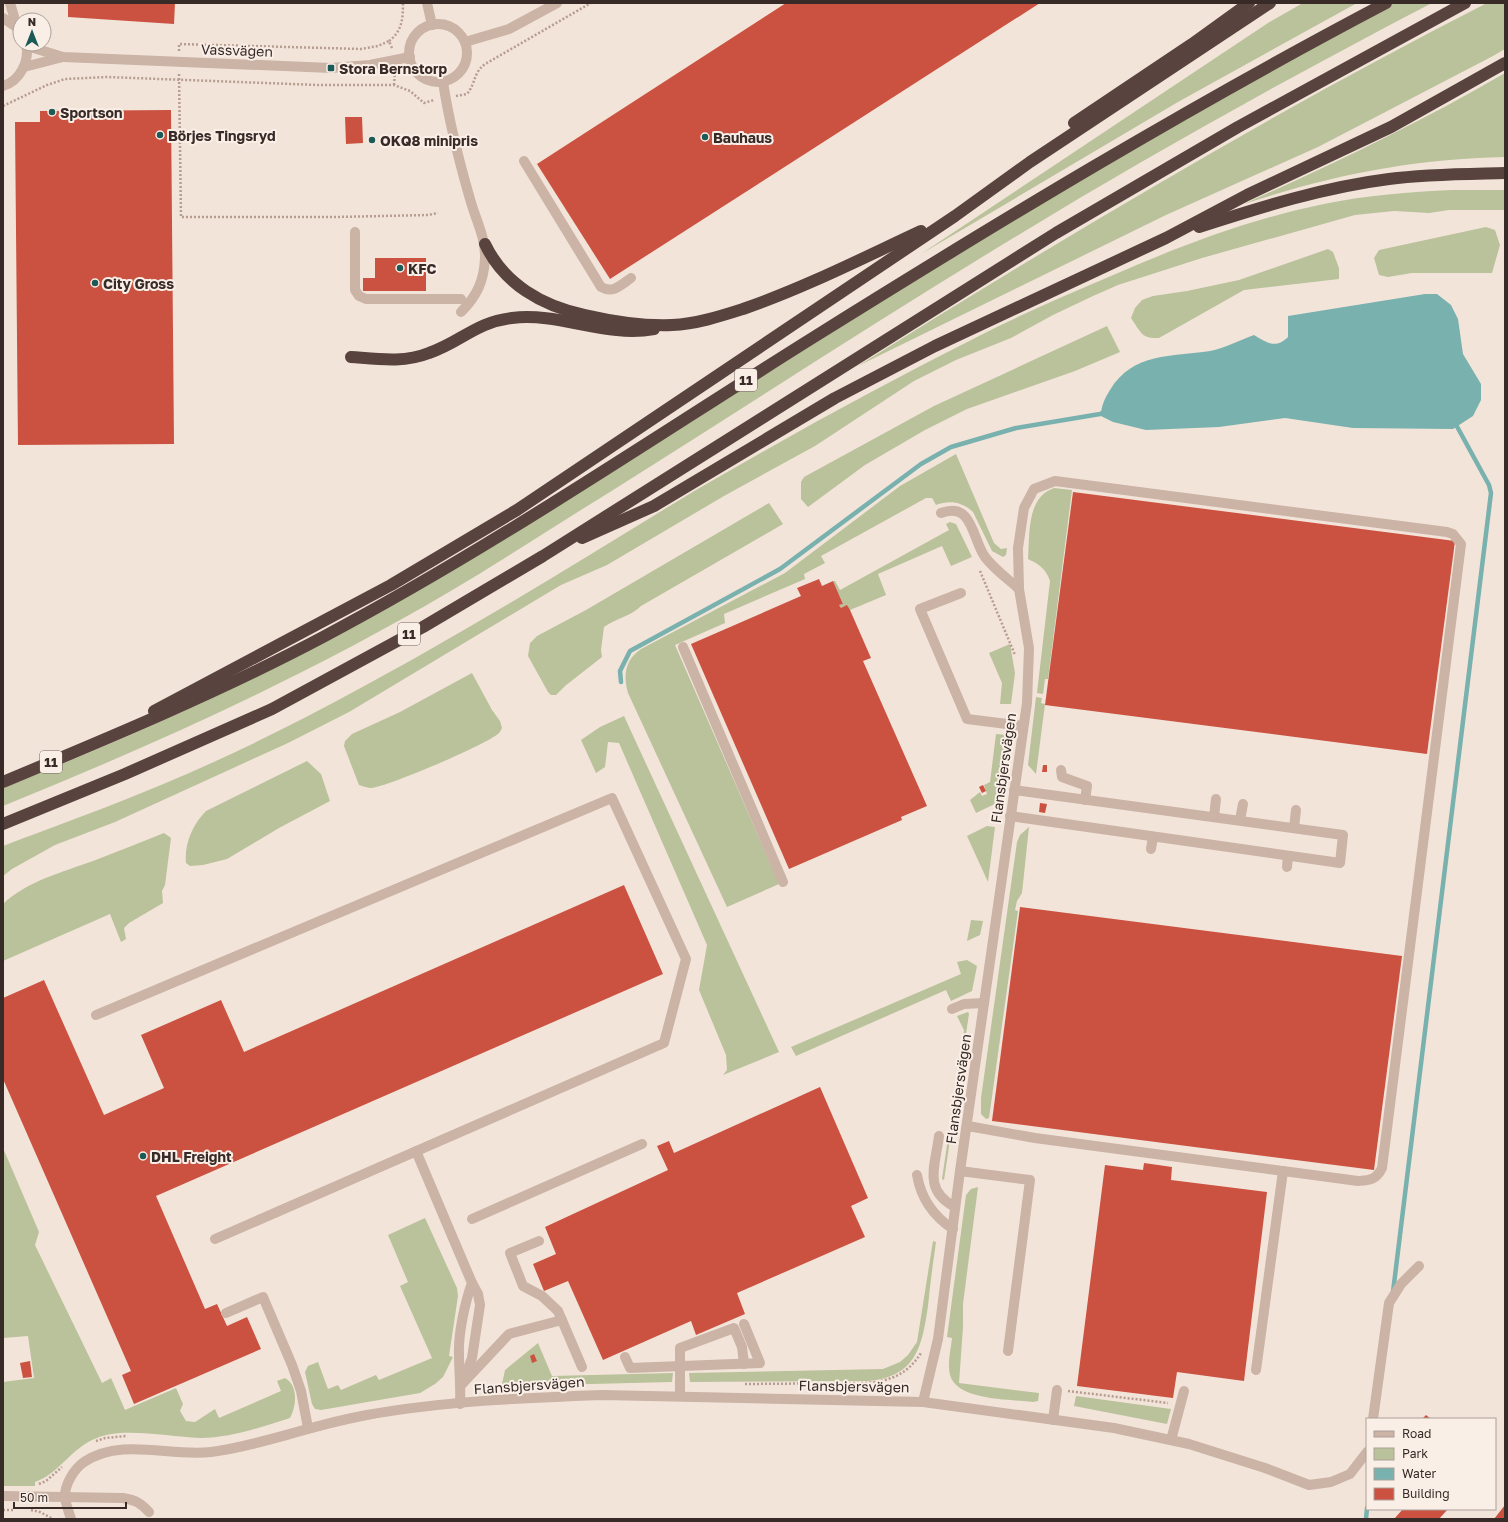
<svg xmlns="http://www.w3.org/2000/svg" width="1508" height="1522" viewBox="0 0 1508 1522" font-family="'Golos Text',sans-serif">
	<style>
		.green { fill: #b9c29a }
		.water { fill: #78b1ad }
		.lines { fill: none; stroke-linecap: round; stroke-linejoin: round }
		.stream { stroke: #78b1ad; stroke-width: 4.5 }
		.building { fill: #cb5240 }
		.path { stroke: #b79c90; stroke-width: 2.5; stroke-dasharray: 2 2; stroke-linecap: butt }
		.minor { stroke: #cbb3a6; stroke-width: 10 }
		.highway { stroke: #58433e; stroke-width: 12 }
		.poi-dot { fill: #1b5a57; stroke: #faefe7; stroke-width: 1.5 }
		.labels { text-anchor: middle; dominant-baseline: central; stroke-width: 4; stroke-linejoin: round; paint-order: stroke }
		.shield { fill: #faefe7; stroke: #726561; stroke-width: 1 }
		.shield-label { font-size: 13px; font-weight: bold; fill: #372a27 }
		.street-label { font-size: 14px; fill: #372a27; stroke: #faefe7 }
		.poi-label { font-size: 14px; font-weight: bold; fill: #372a27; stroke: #faefe7; text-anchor: start }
	</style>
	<rect width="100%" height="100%" fill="#f3e4da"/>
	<g class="green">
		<polygon points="1303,3 1357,3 1178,102 921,254 1268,23"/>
		<path d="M1394 3H1432C1290 77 1151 154 1015 237 878 320 745 407 610 492 556 525 503 560 449 592 306 676 156 744 3 806V788C95 751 186 712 274 668 353 628 430 583 507 538L1007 222 1288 60Z"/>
		<path d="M1487 3H1505V49L1493 56 1318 147 1166 215 858 366C1063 238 1271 113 1487 3Z"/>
		<path d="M1505 73V157C1412 159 1332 175 1244 204 1333 164 1421 122 1505 73Z"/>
		<path d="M1452 190H1505V210H1449L1429 213 1394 211 1355 215 1202 258 1118 285 1093 296 1053 315 1011 338 956 360 914 381 815 446 724 496 607 565 561 585 349 712 288 743 115 822 55 845 12 869 3 876V846C55 826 109 807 161 785 267 741 369 685 469 627 545 583 620 536 696 490 789 436 883 384 979 336 1022 314 1066 295 1111 276 1180 246 1250 219 1324 204 1367 195 1409 192 1452 190Z"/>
		<polygon points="1486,227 1495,230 1500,245 1492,273 1412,273 1388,277 1379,275 1374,258 1379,250"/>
		<path d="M1328 249 1333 252 1339 268V279L1244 290 1159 338C1141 339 1141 332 1131 318L1135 308 1142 300 1153 296 1187 291 1239 280Z"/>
		<polygon points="1107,326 1120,352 1075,371 967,409 925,430 865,465 808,507 801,499 801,482 804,477 934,406"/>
		<path d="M956 454 994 543 1001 549 1007 548 1006 555 1003 557 992 551 973 512C962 502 950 500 936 505L932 498H926L821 556 825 563 804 574 805 579 724 614 725 623 675 645 779 884 727 907 628 693C623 675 625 660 641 649L785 573 900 486Z"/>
		<path d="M1054 488 1072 490 1048 679H1045L1043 694 1037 693 1050 581C1046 569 1039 564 1028 559 1030 534 1026 498 1054 488Z"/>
		<path d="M769 503 783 524 641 606C631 616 615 619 604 627L601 650 602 657 565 686 556 695H551L548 692 528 656 530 643 537 636 586 610Z"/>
		<polygon points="950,522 956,524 972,557 951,566 942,546 878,574 886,595 850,610 841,608 839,605 843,604 833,581 835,581 840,590 949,530 946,524"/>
		<polygon points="1010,644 1015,673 1011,704 1000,704 1002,683 989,653"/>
		<path d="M472 673 492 710 500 721 502 728C501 730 500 732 499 733 488 744 387 787 371 788 368 788 363 786 359 785L344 746 345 741 352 734 400 712Z"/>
		<polygon points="1036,697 1042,698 1041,703 1045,704 1036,774 1028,765"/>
		<polygon points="624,716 779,1052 723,1075 727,1070 726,1055 699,990 707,945 619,743 608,742 605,767 596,773 581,740 600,727"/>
		<polygon points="996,734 1006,735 999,802 976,813 970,800 980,792 982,796 987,794 984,785 990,782"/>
		<path d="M307 761 321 774 330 801 279 828 227 859 203 865 190 866 186 863C184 844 193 824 206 811Z"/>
		<polygon points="987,826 995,827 988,882 967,836"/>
		<polygon points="1029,827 1022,893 1017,901 1015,910 1018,911 989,1118 986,1119 981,1114 981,1098 1017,842 1020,835"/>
		<path d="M164 833 171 838 165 885 162 891 163 903 129 923 124 928 126 939 121 942 110 914 3 961V904C27 881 63 872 93 861 117 852 141 842 164 833Z"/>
		<polygon points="971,920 983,921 980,935 967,941"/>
		<polygon points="967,960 977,966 972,991 951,1001 946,990 796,1056 791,1047 961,974 957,962"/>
		<polygon points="968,1012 969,1014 944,1180 942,1179 964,1030 957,1016"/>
		<path d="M3 1148 39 1232 35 1245 102 1383 111 1378 125 1410 176 1388 183 1404 180 1411 186 1421 195 1422 215 1409 219 1418 281 1391 277 1381 285 1378C299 1386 296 1407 290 1418 261 1427 231 1438 200 1438 172 1437 133 1429 106 1435 72 1443 62 1473 35 1482V1486H3V1382L34 1378 28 1336 3 1338Z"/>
		<path d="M978 1187 963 1304V1327L959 1383 1039 1393 1038 1401 1033 1402C1011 1399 957 1401 950 1375 947 1363 951 1349 952 1338L947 1337 966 1195 971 1189Z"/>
		<polygon points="425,1218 457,1288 458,1296 449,1356 453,1357 443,1377 435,1384 420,1393 321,1410 315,1409 312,1404 305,1372 308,1366 318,1362 328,1389 338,1385 341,1390 376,1375 379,1380 432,1358 400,1286 408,1282 388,1235"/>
		<path d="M933 1241 936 1242C933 1263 930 1285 928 1306 922 1347 916 1377 868 1381L690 1382 689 1373 883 1369 900 1362 908 1355 917 1342Z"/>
		<polygon points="538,1343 552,1376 673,1373 672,1382 509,1386 502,1384 505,1370"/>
		<polygon points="1076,1396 1171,1409 1167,1424 1074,1406"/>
	</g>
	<path class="water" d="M1425 294H1437L1451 305 1458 319 1463 354 1481 384V400L1473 416 1453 429 1353 428 1285 418 1219 427 1146 430 1113 422 1101 416C1101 406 1105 398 1110 390 1133 352 1172 357 1210 351 1225 348 1240 340 1254 335 1267 343 1276 349 1288 337V316Z"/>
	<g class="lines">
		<g class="stream">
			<polyline points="621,682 620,671 630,651 780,569 921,464 951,447 1016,428 1100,414 1106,411"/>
			<polyline points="1393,1292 1491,493 1489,485 1454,421"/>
			<polyline points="1366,1519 1367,1508"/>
		</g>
	</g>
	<g class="building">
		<polygon points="68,3 175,3 174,24 68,17"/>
		<polygon points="786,3 1040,3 610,279 537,164"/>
		<polygon points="171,110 174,444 18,445 15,122 40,122 40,111"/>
		<polygon points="345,117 362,117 363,143 346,144"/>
		<polygon points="375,258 426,258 426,291 363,291 363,278 375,278"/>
		<polygon points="1073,492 1455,541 1427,754 1045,705"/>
		<polygon points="819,579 822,586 833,581 843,604 839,605 841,608 847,605 850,610 871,658 863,661 927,806 901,817 902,820 789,869 691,644 801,596 797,588"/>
		<polygon points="1043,765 1047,765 1047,772 1042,772"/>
		<polygon points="983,785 986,791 982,793 979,787"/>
		<polygon points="1040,803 1047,804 1045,813 1039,812"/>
		<polygon points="624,885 663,974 156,1196 205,1309 217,1304 227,1326 247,1317 261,1349 134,1404 122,1375 131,1371 3,1079 3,998 44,980 104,1115 164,1088 141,1035 221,1000 244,1052"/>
		<polygon points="1020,907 1402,956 1374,1170 992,1121"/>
		<polygon points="820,1087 868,1198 851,1206 865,1237 737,1293 745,1314 696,1335 691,1321 603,1360 568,1281 544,1291 533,1264 556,1254 545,1227 668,1170 657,1146 669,1141 674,1153"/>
		<polygon points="1144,1163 1172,1167 1171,1180 1267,1192 1244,1381 1177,1372 1173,1398 1077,1386 1105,1165 1143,1170"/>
		<polygon points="534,1354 537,1361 532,1363 530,1356"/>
		<polygon points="30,1361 32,1377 23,1378 20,1363"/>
		<polygon points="1426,1415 1431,1419 1422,1419"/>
		<polygon points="1505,1505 1505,1519 1494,1519"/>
		<polygon points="1403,1509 1448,1509 1439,1519 1394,1519"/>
	</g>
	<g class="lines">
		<g class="path">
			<path d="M389 41C402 31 403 19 403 3"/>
			<polyline points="179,51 179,44 361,49 378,46 389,41 392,48"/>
			<polyline points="179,74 181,217 336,217 428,215 438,213"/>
			<polyline points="394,85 395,72"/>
			<path d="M456 96 467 94C476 83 473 73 485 64L591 3"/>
			<polyline points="3,106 47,85 65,79 107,77 318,85 394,85 410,91 424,103 434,100"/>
			<polyline points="980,571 1015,655"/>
			<path d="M745 1384 865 1383C890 1381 907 1375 921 1353"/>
			<polyline points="1068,1391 1168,1403"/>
			<polyline points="96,1441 105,1438 126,1436"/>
			<polyline points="39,1484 46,1481 62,1467"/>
			<polyline points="3,1510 14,1510"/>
			<polyline points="31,1510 40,1512 53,1519"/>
		</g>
		<g class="minor">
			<polyline points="10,3 17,27"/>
			<polyline points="427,3 432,25"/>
			<polyline points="3,18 18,28"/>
			<circle cx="438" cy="53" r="29"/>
			<polyline points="465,42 509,29 557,3"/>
			<polyline points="27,46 63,57 331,68 370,65 410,57"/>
			<polyline points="24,67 63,57"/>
			<path d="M443 82C449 121 459 161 470 199 475 218 486 238 485 258 484 281 477 296 461 312"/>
			<path d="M3 86C20 81 30 61 26 44"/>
			<path d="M524 161 601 287C613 294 621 285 631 278"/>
			<polyline points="355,232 355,290 359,296 366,299 461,299"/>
			<path d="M941 513C973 501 972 539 985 557 994 569 1008 579 1019 589"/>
			<polyline points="961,593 920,609 967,719 1023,726"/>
			<polyline points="683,647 783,882"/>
			<polyline points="1061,770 1062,777 1087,786 1085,800"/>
			<polyline points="1010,816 1340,863 1343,835 1014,790"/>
			<polyline points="1214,817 1216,799"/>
			<polyline points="1240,820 1243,804"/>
			<polyline points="1294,828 1296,810"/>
			<polyline points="1151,849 1153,837"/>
			<polyline points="1287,867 1288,856"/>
			<polyline points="952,1009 964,1004 984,1003"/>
			<polyline points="96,1015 612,798 686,959 664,1043 215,1239"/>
			<path d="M939 1136C935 1167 923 1190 955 1207"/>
			<path d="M416 1151 472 1283C465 1302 458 1334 459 1355 459 1372 461 1387 460 1404"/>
			<polyline points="960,1171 1030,1180 1008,1351"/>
			<path d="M917 1175C921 1198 933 1216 953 1229"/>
			<polyline points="472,1219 642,1144"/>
			<polyline points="539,1241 510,1253 523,1286 542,1296 558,1311 582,1367"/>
			<polyline points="226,1313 263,1297 292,1365 301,1391 308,1428"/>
			<polyline points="625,1357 630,1368 760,1363 744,1324"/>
			<polyline points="1256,1370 1283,1171"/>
			<polyline points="464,1379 472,1358 480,1305 478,1294 472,1283"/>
			<polyline points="462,1384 509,1334 562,1320"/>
			<polyline points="680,1396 680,1348 734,1328 742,1347 744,1364"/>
			<polyline points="923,1402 1114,1428 1189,1444 1265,1468 1309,1485 1331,1482 1350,1474 1367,1452"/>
			<polyline points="1373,1419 1389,1303 1401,1284 1419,1266"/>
			<polyline points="1053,1420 1057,1390"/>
			<polyline points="1171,1440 1184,1391"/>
			<path d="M3 1496 123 1498C135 1500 141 1503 149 1512"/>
			<path d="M71 1519C69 1512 65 1503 65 1496 65 1484 74 1469 84 1462 122 1437 169 1457 211 1452 264 1445 314 1424 367 1415 444 1401 523 1398 602 1395L923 1402 938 1339 960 1171 1027 703 1029 648 1019 589 1018 548 1024 508 1034 489 1055 481 1447 532 1453 534 1461 544 1382 1168C1376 1180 1370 1180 1358 1181L1035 1138 968 1126"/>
		</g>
		<g class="highway">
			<polyline points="1074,123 1192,44 1249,3"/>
			<path d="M1199 227C1261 207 1325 187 1389 179 1427 174 1466 174 1505 173"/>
			<path d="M485 244C504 284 542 306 585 315 611 321 646 326 672 325 696 324 721 316 743 309 804 288 863 258 921 231"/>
			<path d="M351 357C378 359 404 363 429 353 461 342 476 322 512 318 560 312 606 338 654 329"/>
			<polyline points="582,538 654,506 835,398 935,346 1166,238 1247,195 1391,127 1505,63"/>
			<polyline points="154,711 391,585 517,510 955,216 1030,162 1270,3"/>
			<path d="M3 782C111 737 219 692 323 637 493 547 651 439 814 337 1001 220 1190 106 1386 3"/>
			<polyline points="3,824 125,774 272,709 423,627 543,556 1056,233 1238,127 1465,3"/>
		</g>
	</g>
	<g class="poi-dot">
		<rect x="327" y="64" width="8" height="8" rx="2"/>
		<circle cx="52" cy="112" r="4"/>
		<circle cx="160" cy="135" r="4"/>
		<circle cx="705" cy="137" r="4"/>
		<circle cx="372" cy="140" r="4"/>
		<circle cx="400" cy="268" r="4"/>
		<circle cx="95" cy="283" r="4"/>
		<circle cx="143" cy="1156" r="4"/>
	</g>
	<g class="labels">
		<g class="shield">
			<rect x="735" y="369" width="22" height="22" rx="3"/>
			<rect x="398" y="623" width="22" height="22" rx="3"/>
			<rect x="40" y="751" width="22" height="22" rx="3"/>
		</g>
		<g class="shield-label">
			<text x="746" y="380">11</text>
			<text x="409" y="634">11</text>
			<text x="51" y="762">11</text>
		</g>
		<g class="street-label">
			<text transform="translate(237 50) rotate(2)">Vassvägen</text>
			<text transform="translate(1003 768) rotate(-82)">Flansbjersvägen</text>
			<text transform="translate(958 1089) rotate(-82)">Flansbjersvägen</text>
			<text transform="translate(529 1385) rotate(-4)">Flansbjersvägen</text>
			<text transform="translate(854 1386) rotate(1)">Flansbjersvägen</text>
		</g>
		<g class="poi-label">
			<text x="339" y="68">Stora Bernstorp</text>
			<text x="60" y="112">Sportson</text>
			<text x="168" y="135">Börjes Tingsryd</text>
			<text x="713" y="137">Bauhaus</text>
			<text x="380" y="140">OKQ8 minipris</text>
			<text x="408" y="268">KFC</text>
			<text x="103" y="283">City Gross</text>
			<text x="151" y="1156">DHL Freight</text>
		</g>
	</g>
	<rect width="1508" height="1522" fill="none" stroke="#372a27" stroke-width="8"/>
	<rect x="1366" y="1418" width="130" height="92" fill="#faefe7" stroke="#aca09a"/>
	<rect x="1374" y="1431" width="20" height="6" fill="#cbb3a6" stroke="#aca09a"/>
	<text x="1402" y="1438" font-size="12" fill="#372a27">Road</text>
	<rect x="1374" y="1448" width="20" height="12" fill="#b9c29a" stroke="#aca09a"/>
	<text x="1402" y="1458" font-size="12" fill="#372a27">Park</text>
	<rect x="1374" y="1468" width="20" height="12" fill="#78b1ad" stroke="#aca09a"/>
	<text x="1402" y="1478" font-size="12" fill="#372a27">Water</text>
	<rect x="1374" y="1488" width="20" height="12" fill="#cb5240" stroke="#aca09a"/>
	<text x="1402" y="1498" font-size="12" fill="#372a27">Building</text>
	<g transform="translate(32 32)"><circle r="19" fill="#faefe7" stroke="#aca09a"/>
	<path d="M0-3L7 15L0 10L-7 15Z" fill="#1b5a57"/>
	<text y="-6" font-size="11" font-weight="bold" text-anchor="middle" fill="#372a27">N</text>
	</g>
	<path d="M14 1502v6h112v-6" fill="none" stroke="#372a27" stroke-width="2"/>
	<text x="20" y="1502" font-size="12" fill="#372a27" stroke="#faefe7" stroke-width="3" paint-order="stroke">50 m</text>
</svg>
